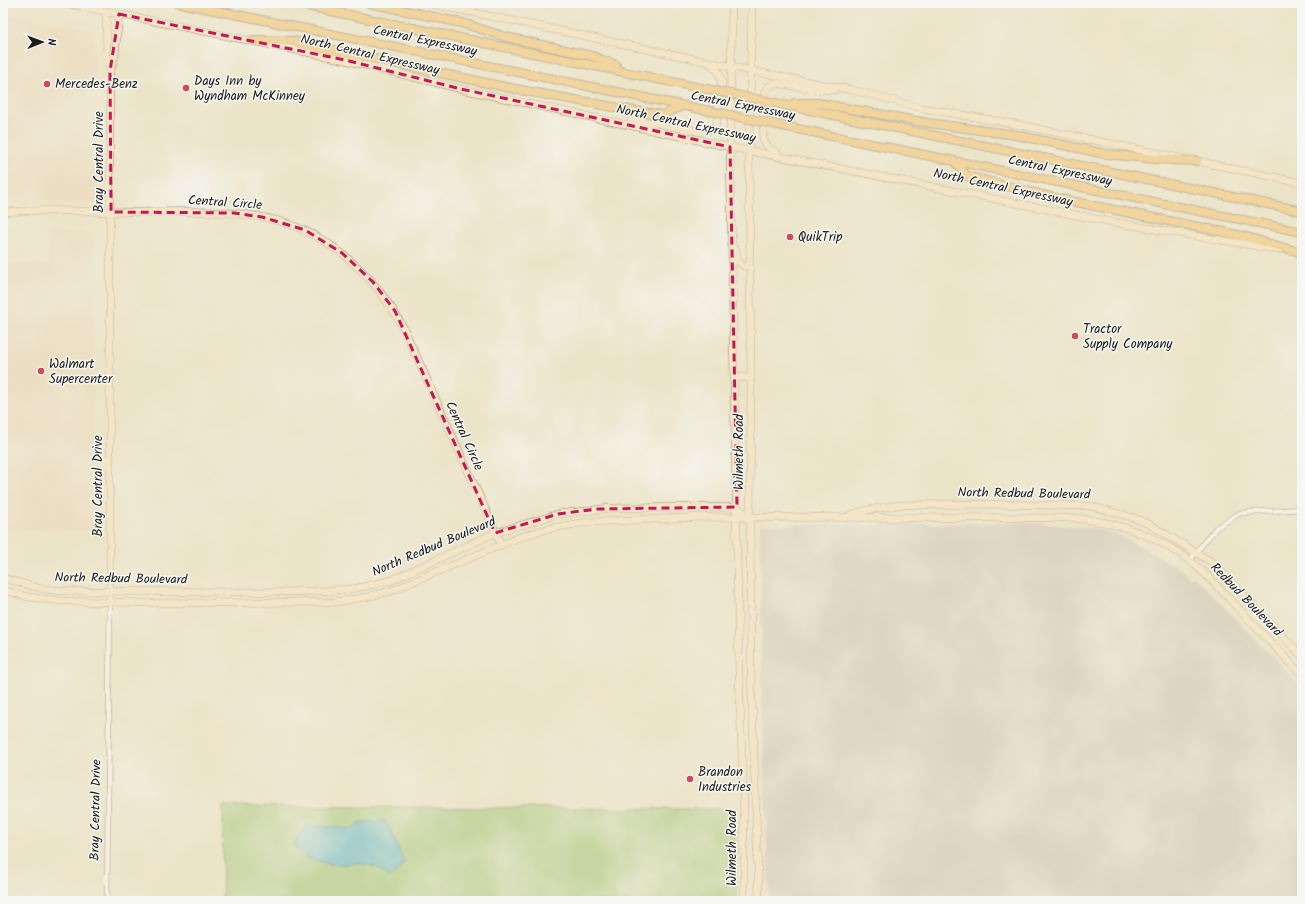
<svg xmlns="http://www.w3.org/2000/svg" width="1305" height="904" viewBox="0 0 1305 904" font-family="Kalam,sans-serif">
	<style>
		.built { fill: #ead8ba }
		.industrial { fill: #cac3b8 }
		.green { fill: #9ac674; stroke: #5b7148 }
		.water { fill: #50b5cf; stroke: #366876 }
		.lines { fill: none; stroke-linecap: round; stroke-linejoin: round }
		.street-casing { stroke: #848072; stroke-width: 6 }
		.secondary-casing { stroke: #848072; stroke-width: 8 }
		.highway-casing { stroke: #848072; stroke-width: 10 }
		.street { stroke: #fff; stroke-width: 4.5 }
		.secondary { stroke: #fbe6c4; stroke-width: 7 }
		.highway { stroke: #f6c16b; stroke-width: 8 }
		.highway-bridge-casing { stroke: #848072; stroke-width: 10; stroke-linecap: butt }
		.highway-bridge { stroke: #f6c16b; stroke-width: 8 }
		.marked { fill: none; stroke: #c2185b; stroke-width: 3; stroke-dasharray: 8 5; stroke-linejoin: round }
		.poi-dot { fill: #d1495b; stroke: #f6f6f2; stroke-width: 1.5 }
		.labels { text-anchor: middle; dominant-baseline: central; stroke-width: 3; stroke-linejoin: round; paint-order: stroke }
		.street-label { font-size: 13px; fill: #1c1c1c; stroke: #f6f6f2 }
		.poi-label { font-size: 13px; fill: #1c1c1c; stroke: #f6f6f2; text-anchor: start }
	</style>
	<rect width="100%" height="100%" fill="#f6f6f2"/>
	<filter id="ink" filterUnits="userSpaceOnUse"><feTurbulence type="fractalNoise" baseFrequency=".025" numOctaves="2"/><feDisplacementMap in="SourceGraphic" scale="8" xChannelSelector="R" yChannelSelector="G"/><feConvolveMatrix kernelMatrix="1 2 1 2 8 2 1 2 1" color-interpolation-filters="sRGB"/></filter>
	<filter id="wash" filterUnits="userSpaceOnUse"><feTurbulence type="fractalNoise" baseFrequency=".012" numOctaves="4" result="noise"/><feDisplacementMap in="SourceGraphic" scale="16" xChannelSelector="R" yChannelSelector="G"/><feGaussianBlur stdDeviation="0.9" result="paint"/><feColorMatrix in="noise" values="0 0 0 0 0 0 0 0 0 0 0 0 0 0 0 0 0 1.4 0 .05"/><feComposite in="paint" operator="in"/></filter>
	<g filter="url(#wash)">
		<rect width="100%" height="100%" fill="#ece4c8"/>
		<g class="built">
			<polygon points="3,13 94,30 97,204 3,204"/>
			<polygon points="48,232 93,233 93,531 3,530 3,264 48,264"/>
		</g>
		<polygon class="industrial" points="1040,523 1091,528 1117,534 1175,565 1189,577 1195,577 1302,687 1302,901 769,901 762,705 760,525"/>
		<polygon class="green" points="223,806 734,809 737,901 222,901"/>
		<path class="water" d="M384 820 390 828 404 863 394 876H388L378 868 361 863 335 865 308 859 294 847C293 839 303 829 309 825L351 829 361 822Z"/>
	</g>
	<g filter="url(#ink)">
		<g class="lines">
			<g class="street-casing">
				<g id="street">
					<polyline points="1189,561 1216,528 1240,513 1302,509"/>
					<polyline points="107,901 110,603"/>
				</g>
			</g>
			<g class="secondary-casing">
				<g id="secondary">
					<polyline points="427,3 752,71 852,90 922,108 1020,125 1180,158"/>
					<polyline points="732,3 730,147 739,671 744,814 744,901"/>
					<polyline points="752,3 749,151 751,378 750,517 751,671 759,901"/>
					<polyline points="70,4 345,60 461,89 730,147 1112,222 1280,250"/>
					<polyline points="106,11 107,54 110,71 110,603"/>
					<polyline points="111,69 115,55 119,14"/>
					<polyline points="631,121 657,123 701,132 713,129 716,125 722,82 718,71 708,62"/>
					<polyline points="777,153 768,147 763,140 764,93 768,87 776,83 819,90 834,90"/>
					<polyline points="1192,160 1302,183"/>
					<path d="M3 212C44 208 89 212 131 212 174 212 218 209 261 217 325 228 374 273 404 329L501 544"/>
					<polyline points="736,250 737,261 744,266 750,267"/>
					<polyline points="735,377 751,378"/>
					<polyline points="850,515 862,511 899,505 989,504 1091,506 1131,517 1149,524 1213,563 1302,656"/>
					<polyline points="3,578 39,588 61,591 278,592 323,591 358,588 392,580 495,533 558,514 611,508 737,507 750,517"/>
					<path d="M3 590 28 597 62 601 152 603 335 602 366 597 391 591 520 537 547 529 587 522 704 517 1074 518C1109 521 1144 531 1174 550 1198 564 1218 587 1237 607 1258 629 1280 652 1302 675"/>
				</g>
			</g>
			<g class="highway-casing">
				<g id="highway">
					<polyline points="71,3 74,4"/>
					<polyline points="179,3 700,109"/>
					<polyline points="292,3 701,88"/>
					<polyline points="369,3 462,23 506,37 592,56 616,65"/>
					<polyline points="253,40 292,41 515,89 635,111 663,115 682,106"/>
					<polyline points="775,103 1302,211"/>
					<polyline points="794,103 818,103 928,123 1016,135 1106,154 1155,159 1197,161"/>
					<polyline points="783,126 1302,232"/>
					<polyline points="954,161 967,176 1056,198 1243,236 1302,253"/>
				</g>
			</g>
			<use href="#street" class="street"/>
			<use href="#secondary" class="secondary"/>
			<use href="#highway" class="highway"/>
			<g class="highway-bridge-casing">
				<g id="highway-bridge">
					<polyline points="701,88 775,103"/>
					<polyline points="700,109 783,126"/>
				</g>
			</g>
			<use href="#highway-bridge" class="highway-bridge"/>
		</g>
	</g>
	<path d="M0 0H1305V904H0ZM119 14 345 60 461 89 730 147 737 507 597 509 558 514 495 533 395 311 373 282 342 253 305 230 262 217 234 213 111 212 110 71Z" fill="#ece4c8" fill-opacity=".55" fill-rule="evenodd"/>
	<path class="marked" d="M119 14 345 60 461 89 730 147 737 507 597 509 558 514 495 533 395 311 373 282 342 253 305 230 262 217 234 213 111 212 110 71Z"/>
	<g class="poi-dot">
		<circle cx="47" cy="84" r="4"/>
		<circle cx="186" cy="88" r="4"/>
		<circle cx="790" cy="237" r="4"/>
		<circle cx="1075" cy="336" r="4"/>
		<circle cx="41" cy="371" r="4"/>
		<circle cx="690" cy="779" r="4"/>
	</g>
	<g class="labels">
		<g class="street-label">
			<text transform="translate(425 41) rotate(12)">Central Expressway</text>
			<text transform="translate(370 55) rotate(13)">North Central Expressway</text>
			<text transform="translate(743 106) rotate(11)">Central Expressway</text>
			<text transform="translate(686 124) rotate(12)">North Central Expressway</text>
			<text transform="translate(99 162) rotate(-90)">Bray Central Drive</text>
			<text transform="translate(1060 171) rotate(12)">Central Expressway</text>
			<text transform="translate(1003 188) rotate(12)">North Central Expressway</text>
			<text transform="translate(225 203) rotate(4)">Central Circle</text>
			<text transform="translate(464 436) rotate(66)">Central Circle</text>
			<text transform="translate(739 452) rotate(-90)">Wilmeth Road</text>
			<text transform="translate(98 486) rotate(-90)">Bray Central Drive</text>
			<text transform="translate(1024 494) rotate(1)">North Redbud Boulevard</text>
			<text transform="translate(434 547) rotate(-23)">North Redbud Boulevard</text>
			<text transform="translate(121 579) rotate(1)">North Redbud Boulevard</text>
			<text transform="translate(1246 600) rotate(46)">Redbud Boulevard</text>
			<text transform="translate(96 810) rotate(-89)">Bray Central Drive</text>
			<text transform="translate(732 848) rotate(-90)">Wilmeth Road</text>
		</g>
		<g class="poi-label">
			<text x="194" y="81">Days Inn by<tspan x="194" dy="15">Wyndham McKinney</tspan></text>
			<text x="55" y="84">Mercedes-Benz</text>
			<text x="798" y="237">QuikTrip</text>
			<text x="1083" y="329">Tractor<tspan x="1083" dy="15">Supply Company</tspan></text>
			<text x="49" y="364">Walmart<tspan x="49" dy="15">Supercenter</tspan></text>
			<text x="698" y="772">Brandon<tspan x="698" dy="15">Industries</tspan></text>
		</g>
	</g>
	<rect width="1305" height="904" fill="none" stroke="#f6f6f2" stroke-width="16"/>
	<g transform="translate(42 42) rotate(89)" stroke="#f6f6f2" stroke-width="3" paint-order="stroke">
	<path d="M0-3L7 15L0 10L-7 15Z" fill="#1c1c1c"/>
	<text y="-6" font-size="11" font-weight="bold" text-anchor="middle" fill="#1c1c1c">N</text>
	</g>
</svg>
